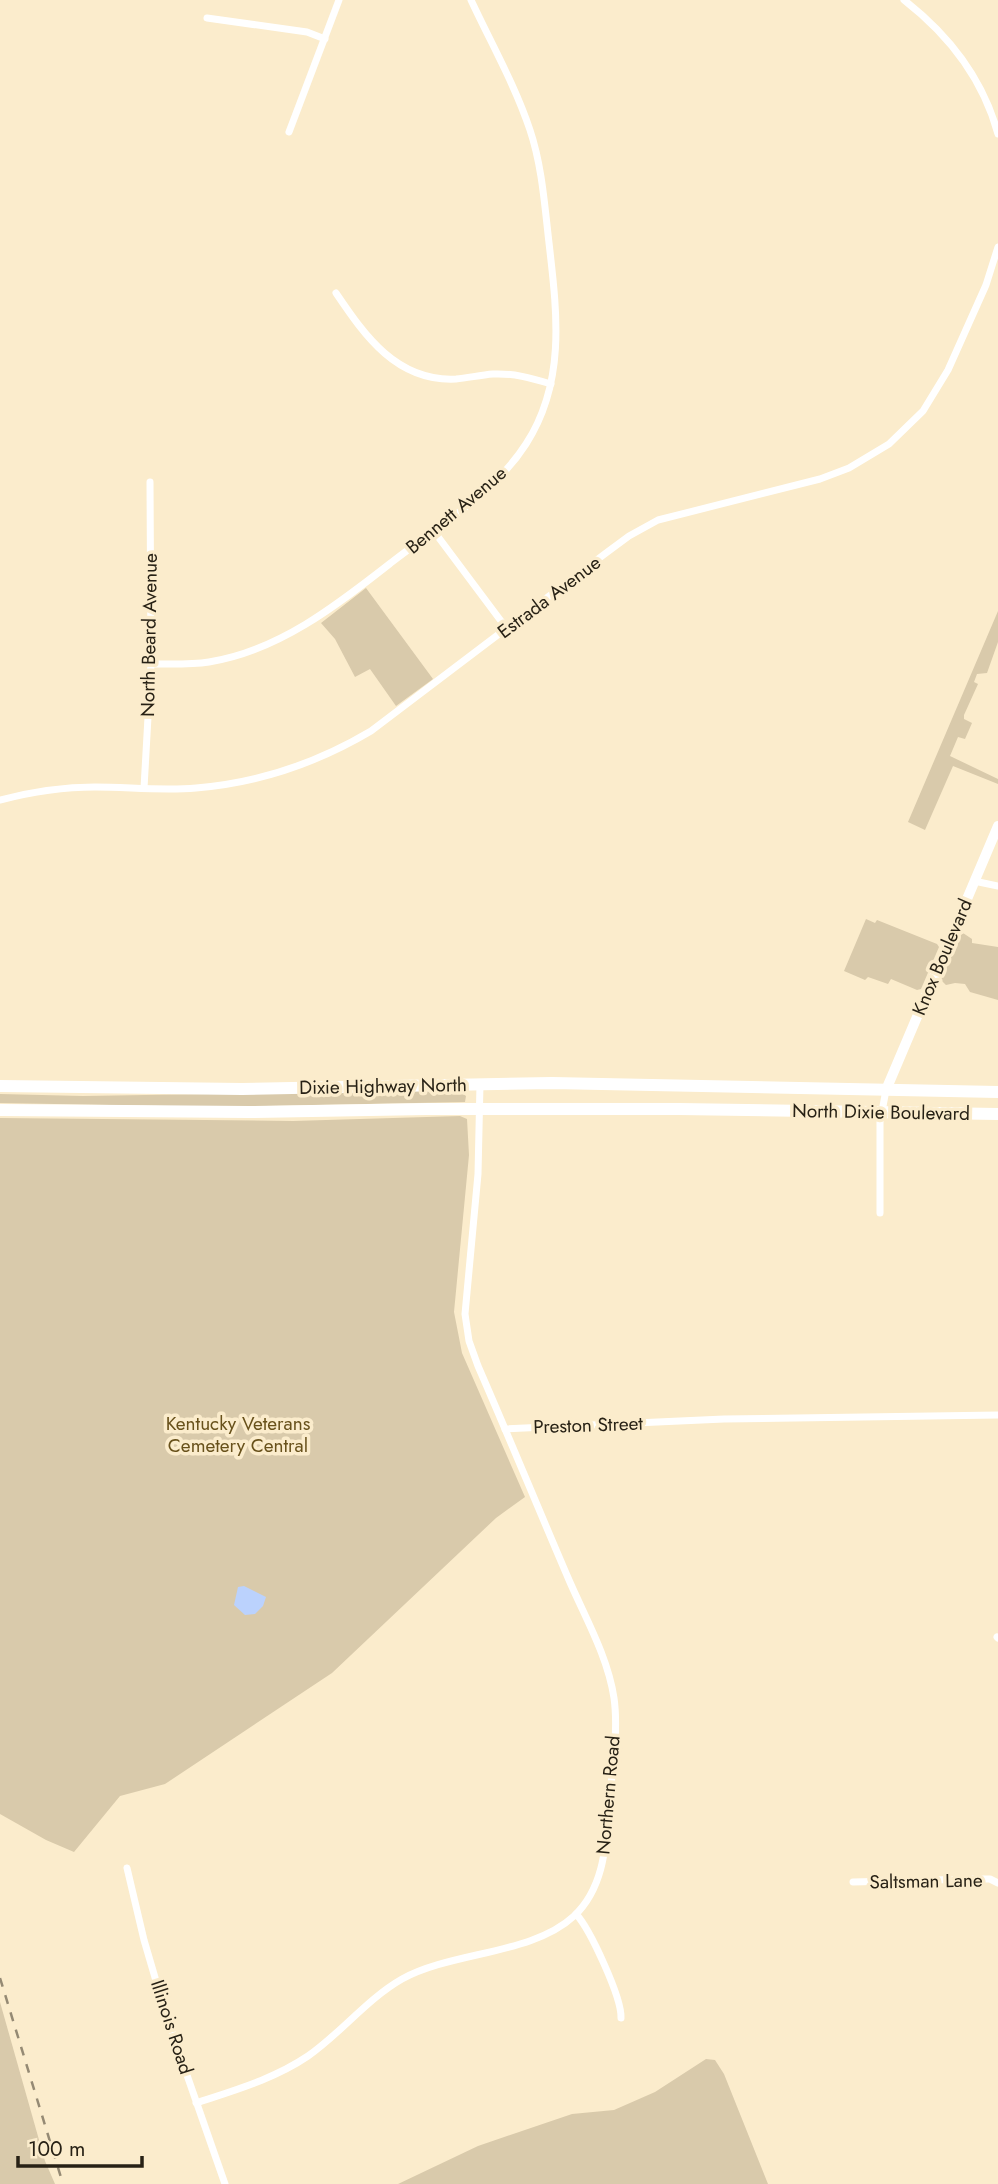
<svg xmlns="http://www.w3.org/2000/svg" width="998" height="2184" viewBox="0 0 998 2184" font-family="Jost,sans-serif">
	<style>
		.green { fill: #d9caab }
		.water { fill: #bbd2fd }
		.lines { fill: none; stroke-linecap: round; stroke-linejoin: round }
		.street { stroke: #fff; stroke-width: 7 }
		.secondary { stroke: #fff; stroke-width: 10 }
		.highway { stroke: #fff; stroke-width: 12 }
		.rail { stroke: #958a74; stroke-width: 2.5; stroke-dasharray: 9 9; stroke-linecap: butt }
		.labels { text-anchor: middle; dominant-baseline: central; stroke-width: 7; stroke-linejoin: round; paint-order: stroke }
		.street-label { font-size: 19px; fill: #272115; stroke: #fbeccc }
		.park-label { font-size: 19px; fill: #68511b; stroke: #fbeccc }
	</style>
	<rect width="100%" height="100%" fill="#fbeccc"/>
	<g class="green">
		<polygon points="366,588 433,679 396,706 370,669 355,677 335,639 321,623"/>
		<polygon points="998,611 998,642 987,673 977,674 974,682 978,684 964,715 964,719 972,723 965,739 958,737 950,756 998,779 998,784 953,766 925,830 908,822"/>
		<polygon points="866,919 875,923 877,920 937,944 939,947 921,989 917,990 891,979 888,984 868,977 865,980 844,971"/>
		<polygon points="963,933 972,939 972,943 998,947 998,1000 970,992 965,984 955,983 946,985 941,980 960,936"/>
		<polygon points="458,1090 466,1096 465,1102 220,1107 0,1103 0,1094 83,1096"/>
		<polygon points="460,1116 467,1119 469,1155 454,1312 462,1353 525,1497 496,1518 332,1673 165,1784 120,1796 74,1852 46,1840 0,1814 0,1118 293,1121"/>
		<polygon points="0,2002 45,2161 55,2184 0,2184"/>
		<polygon points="706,2059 715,2060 724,2074 768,2184 398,2184 478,2146 572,2114 614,2110 655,2092"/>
	</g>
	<polygon class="water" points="244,1586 266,1597 263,1606 255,1614 245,1615 234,1605 238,1587"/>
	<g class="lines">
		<g class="street">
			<path d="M904 0C949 35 983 79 998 134"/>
			<polyline points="207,18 307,32 325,39"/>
			<polyline points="289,132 339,0"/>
			<path d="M336 293C365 336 397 382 456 379 468 378 480 375 493 374 513 373 531 378 551 384"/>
			<polyline points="433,530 507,629"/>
			<path d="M151 664C170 664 190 665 209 662 279 651 337 605 392 562 438 526 494 494 526 444 568 379 556 306 548 234 544 198 541 163 530 130 515 85 491 43 471 0"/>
			<polyline points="144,788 151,664 150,482"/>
			<path d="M0 800C31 792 62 787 95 787 128 787 162 791 196 788 258 783 317 763 371 731L606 553 629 536 658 520 820 479 849 468 889 444 923 411 948 370 986 285 998 247"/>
			<polyline points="974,881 998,886"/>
			<polyline points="880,1213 880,1122 886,1090"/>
			<polyline points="505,1429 724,1419 998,1415"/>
			<polyline points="997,1637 998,1638"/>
			<polyline points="127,1868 144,1940 166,2015 225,2184"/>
			<polyline points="853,1882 973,1879 990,1879 998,1883"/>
			<path d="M576 1914C590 1929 622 1998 621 2018"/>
			<path d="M196 2103C235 2090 274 2079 308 2056 341 2033 367 1999 402 1979 453 1951 532 1955 574 1916 602 1890 606 1850 608 1814 611 1778 619 1733 614 1698 608 1657 585 1617 569 1580 538 1508 509 1437 478 1366L469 1341 465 1314 478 1174 480 1084"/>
		</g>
		<polyline class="secondary" points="886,1090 998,826"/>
		<g class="highway">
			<polyline points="0,1086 242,1089 552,1083 998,1092"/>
			<polyline points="0,1110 249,1112 427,1109 679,1109 998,1114"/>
		</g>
		<polyline class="rail" points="0,1978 63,2184"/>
	</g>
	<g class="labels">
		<g class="street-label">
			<text transform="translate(456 510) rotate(-40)">Bennett Avenue</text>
			<text transform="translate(549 597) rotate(-37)">Estrada Avenue</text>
			<text transform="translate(149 635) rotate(-89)">North Beard Avenue</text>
			<text transform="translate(942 957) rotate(-67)">Knox Boulevard</text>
			<text transform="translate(383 1086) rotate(-1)">Dixie Highway North</text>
			<text transform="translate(881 1112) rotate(1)">North Dixie Boulevard</text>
			<text transform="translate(588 1425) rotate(-2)">Preston Street</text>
			<text transform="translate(608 1795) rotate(-85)">Northern Road</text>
			<text transform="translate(926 1881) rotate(-1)">Saltsman Lane</text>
			<text transform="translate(172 2027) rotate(72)">Illinois Road</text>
		</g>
		<g class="park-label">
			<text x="238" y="1423">Kentucky Veterans<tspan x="238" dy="22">Cemetery Central</tspan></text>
		</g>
	</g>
	<path d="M18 2156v10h124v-10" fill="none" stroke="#272115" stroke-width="3.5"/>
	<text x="28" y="2156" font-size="21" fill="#272115" stroke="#fbeccc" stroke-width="5" paint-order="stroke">100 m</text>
</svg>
